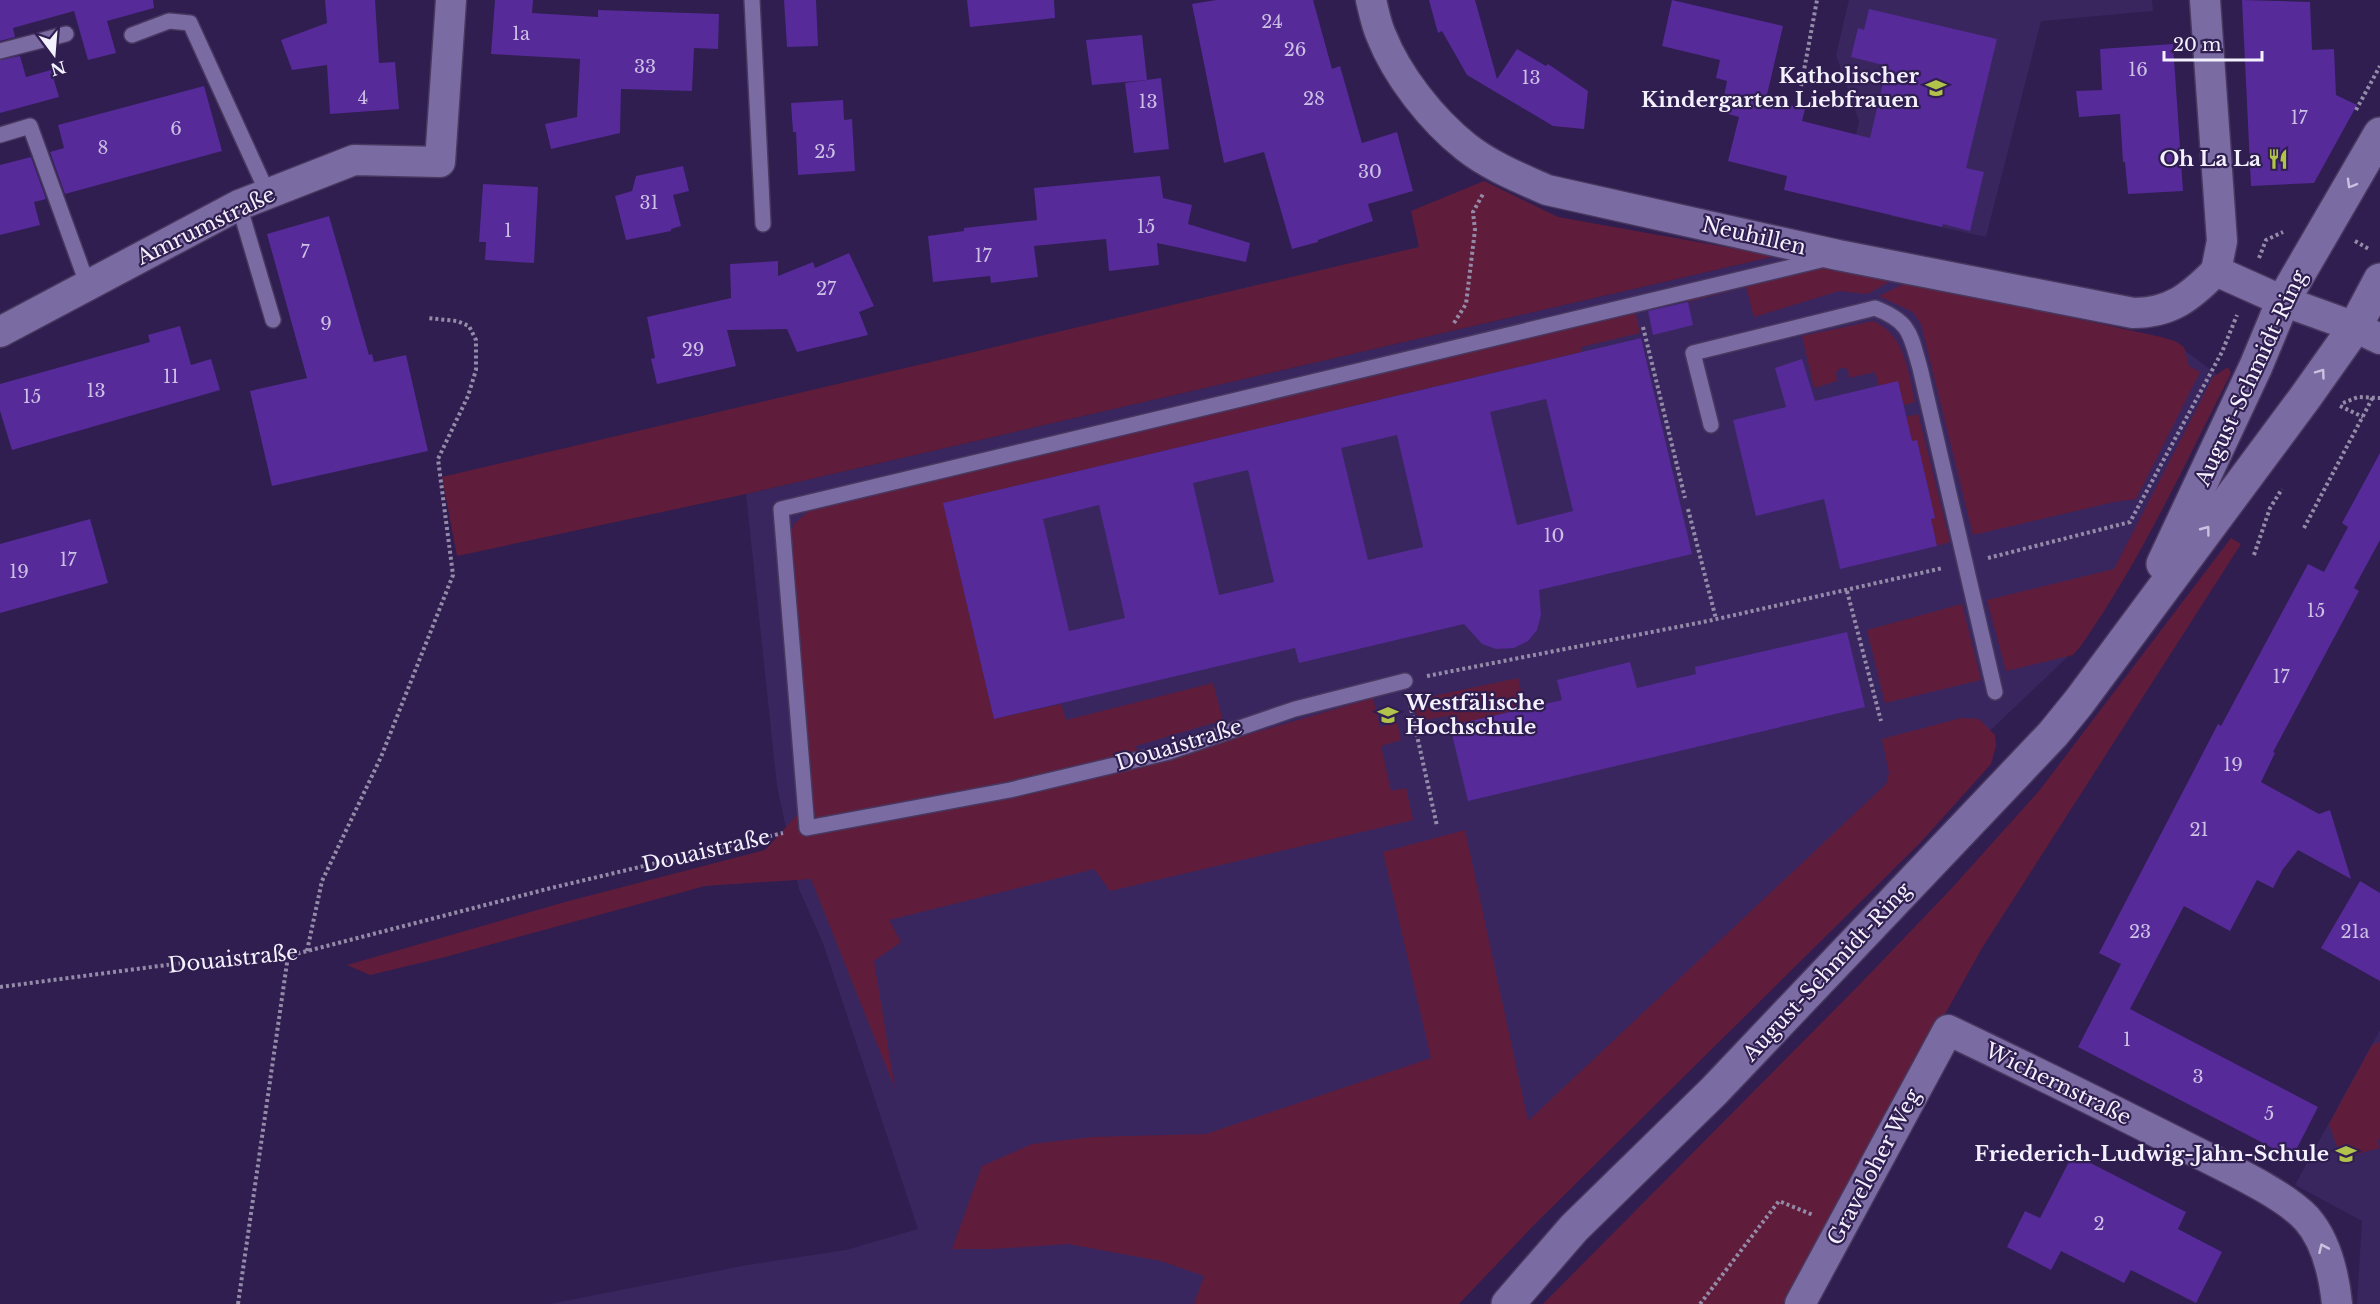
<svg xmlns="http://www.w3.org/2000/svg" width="2380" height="1304" viewBox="0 0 2380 1304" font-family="'Libre Baskerville',serif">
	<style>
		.built { fill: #39265e }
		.green { fill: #601d3b }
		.building { fill: #562a98; fill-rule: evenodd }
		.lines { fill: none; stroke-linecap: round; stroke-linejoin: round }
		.lane-casing { stroke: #483860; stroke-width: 18 }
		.street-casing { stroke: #483860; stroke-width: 33 }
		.secondary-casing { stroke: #483860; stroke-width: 36 }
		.path { stroke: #948ba9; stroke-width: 4; stroke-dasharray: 3 3; stroke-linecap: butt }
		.lane { stroke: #7b6ba3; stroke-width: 15 }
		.street { stroke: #7b6ba3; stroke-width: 30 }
		.secondary { stroke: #7b6ba3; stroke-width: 33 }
		.oneway { stroke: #cac2de }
		.labels { text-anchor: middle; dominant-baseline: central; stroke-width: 4.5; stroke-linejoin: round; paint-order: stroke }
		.number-label { font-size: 18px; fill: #ccbfe4 }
		.poi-label { font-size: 21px; font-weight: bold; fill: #f4f1fe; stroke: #2f1e4f; text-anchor: end }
		.street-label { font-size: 21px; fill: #f4f1fe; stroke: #2f1e4f }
	</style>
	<rect width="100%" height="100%" fill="#2f1e4f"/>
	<g class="built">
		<polygon points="1849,0 2152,0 2153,11 2041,21 1986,237 1890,216 1906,147 1856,135 1859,121 1836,55"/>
		<polygon points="1776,256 2172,341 2222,378 2081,644 1389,1304 550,1304 747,1265 846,1250 918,1229 823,943 799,889 777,786 746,494"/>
		<polygon points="2380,1030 2380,1304 2357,1304 2362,1221 2295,1185"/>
	</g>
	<g class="green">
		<polygon points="1484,181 1558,217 1776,256 746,494 457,556 442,477 1419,247 1411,211"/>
		<polygon points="1832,265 1896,278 1867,294 1839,291 1754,317 1746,287 1688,302 1687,299"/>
		<polygon points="1908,282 2161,337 2175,341 2184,347 2189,366 2200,372 2136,499 2114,502 1973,535 1921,324 1913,312 1879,296"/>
		<polygon points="1635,311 1640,333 1581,347 1581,352 943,503 994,719 1061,704 1066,720 1213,683 1223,720 1136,746 1141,766 1373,698 1380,727 1397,722 1401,740 1381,746 1391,791 1406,788 1413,820 1110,891 1094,869 889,920 901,942 874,961 895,1089 811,879 705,886 445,957 370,975 347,965 565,902 765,850 809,802 790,536 794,524 813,507"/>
		<path d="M1873 321C1905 334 1908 372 1915 402L1904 405 1879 386 1875 372 1849 378 1848 369 1840 368 1836 373 1837 381 1814 388 1802 336Z"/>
		<path d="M2228 367 2231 373C2184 466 2140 562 2080 647L2073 655 2006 671 1987 600 2114 569 2213 377Z"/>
		<polygon points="1918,414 1950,542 1937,546 1931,519 1935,518 1917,440 1912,441 1906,417"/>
		<polygon points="2231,538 2241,544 1982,948 1783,1304 1543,1304 1862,982 1951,889 2039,791"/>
		<polygon points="1962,604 1981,680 1885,703 1867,630"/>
		<polygon points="1518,678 1525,708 1450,726 1447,716 1418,721 1414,700"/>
		<polygon points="1961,718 1979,719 1995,735 1996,746 1991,764 1920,843 1533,1226 1459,1304 1194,1304 1204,1276 1161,1261 1068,1244 992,1249 952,1249 982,1166 1032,1144 1092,1137 1206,1134 1431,1058 1383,852 1465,830 1528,1121 1886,784 1889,773 1882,739"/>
		<polygon points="2380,1042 2380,1139 2377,1140 2380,1148 2341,1158 2329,1124 2372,1045"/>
	</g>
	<g class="building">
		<polygon points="0,0 153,0 154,8 107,21 116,53 88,60 74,11 13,28 15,37 0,41"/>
		<polygon points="325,0 375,0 379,63 395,62 399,109 330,114 327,65 292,70 281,40 327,23"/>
		<polygon points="495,0 533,0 532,13 598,17 598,10 719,14 718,49 694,48 692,91 621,89 620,133 551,149 545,124 577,117 580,59 491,54"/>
		<polygon points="784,0 816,0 818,46 787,47"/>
		<polygon points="967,0 1054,0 1055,18 970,27"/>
		<polygon points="1216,0 1313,0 1332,69 1340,66 1362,143 1397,132 1413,191 1368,204 1373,221 1318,240 1318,242 1292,249 1264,152 1224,163 1192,4"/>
		<polygon points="1429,0 1475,0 1497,79 1517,49 1546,66 1548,64 1588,91 1584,129 1553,126 1467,75 1442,31 1438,33"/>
		<polygon points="1672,0 1783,26 1766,99 1805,109 1802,121 1870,138 1887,66 1851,57 1858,28 1864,30 1869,9 1997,39 1966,168 1984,172 1970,231 1943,224 1942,227 1784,190 1787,176 1728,161 1739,117 1721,112 1727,81 1716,78 1720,60 1662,46"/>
		<polygon points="2242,0 2310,2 2312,50 2334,49 2336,95 2357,105 2314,183 2251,186"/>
		<polygon points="1142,35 1147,80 1092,85 1086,40"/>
		<polygon points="2173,44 2183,191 2128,194 2125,162 2123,162 2120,114 2079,117 2076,91 2102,90 2100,49"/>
		<polygon points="20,56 26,77 51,70 59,97 0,113 0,60"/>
		<polygon points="1161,78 1169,149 1134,153 1125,83"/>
		<polygon points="204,86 222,151 65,194 50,152 64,148 58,125"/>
		<polygon points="843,100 844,120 852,119 855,171 798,175 796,132 793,132 791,103"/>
		<polygon points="31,157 46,199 34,202 40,225 0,235 0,165"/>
		<polygon points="683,166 689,191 673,195 681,226 671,229 671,231 626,240 615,196 632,191 636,176"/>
		<polygon points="1160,176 1163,198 1192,205 1188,224 1250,243 1246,262 1157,243 1159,265 1109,271 1106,239 1034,246 1038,277 991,283 990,276 933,282 928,236 964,231 964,228 1037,220 1034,188"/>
		<polygon points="483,184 538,187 534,263 485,260 486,242 479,242"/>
		<polygon points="329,216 369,355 372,354 374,362 406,355 428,451 272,486 250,391 307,378 267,234"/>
		<polygon points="849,253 874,306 859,312 868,335 797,352 787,329 727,330 736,366 657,384 651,359 655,358 647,317 731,298 730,264 778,261 778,276 813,262 815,268"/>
		<polygon points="1688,302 1693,325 1653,335 1648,311"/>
		<polygon points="180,326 191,365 211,359 220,390 12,450 0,411 0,384 150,342 148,335"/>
		<path d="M1641 338 1692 554 1539 590 1541 615 1537 630 1528 641 1514 648 1496 649 1482 644 1464 624 1299 663 1295 648 994 719 943 503ZM1546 399 1573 511 1517 525 1490 412ZM1397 435 1423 547 1368 560 1341 448ZM1248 470 1274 582 1219 595 1193 483ZM1099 505 1125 618 1069 631 1043 519Z"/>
		<polygon points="1802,359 1815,401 1898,381 1912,441 1917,440 1935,518 1931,519 1937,546 1840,569 1824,499 1756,516 1733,420 1786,407 1775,368"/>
		<polygon points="2380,453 2380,540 2354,588 2359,591 2273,752 2275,753 2261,782 2319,814 2330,810 2351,879 2298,850 2283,869 2273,888 2257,880 2230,931 2184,906 2130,1009 2318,1107 2292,1158 2078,1047 2121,964 2099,953 2218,724 2221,726 2308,564 2324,572 2348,527 2342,523"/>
		<polygon points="90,519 108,583 0,613 0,544"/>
		<polygon points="1847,632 1865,707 1468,801 1450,726 1562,700 1557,680 1630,662 1637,688 1696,674 1695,667"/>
		<polygon points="2360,881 2380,893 2380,981 2321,948"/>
		<polygon points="2073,1154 2186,1212 2178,1229 2222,1252 2196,1303 2131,1270 2124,1283 2061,1251 2051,1270 2007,1247 2025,1211 2040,1218"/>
	</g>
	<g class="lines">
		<g class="lane-casing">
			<g id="lane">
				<polyline points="752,0 763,224"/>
				<polyline points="132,35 169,21 190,23 268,194"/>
				<polyline points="0,51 66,34"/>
				<polyline points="0,135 30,126 88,286"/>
				<polyline points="239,205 273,320"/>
				<path d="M1711 425 1693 353 1875 308C1911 322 1910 334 1920 368L1995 692"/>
				<polyline points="1405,681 1295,709 1169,752 1010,790 807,828 781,509 1825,259"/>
			</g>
		</g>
		<g class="street-casing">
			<g id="street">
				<path d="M1371 0C1374 12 1376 24 1381 35 1397 76 1432 120 1466 147 1490 166 1520 178 1547 190L1838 255 2133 313C2171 313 2190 297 2216 271"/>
				<polyline points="2205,0 2222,241 2216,271"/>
				<polyline points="2216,271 2283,301 2355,327 2380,339"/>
				<polyline points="0,332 239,205 354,160 440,162 451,0"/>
				<path d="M1800 1304 1948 1030C2032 1070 2115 1111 2198 1153 2229 1169 2284 1194 2307 1219 2327 1242 2334 1275 2337 1304"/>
			</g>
		</g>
		<g class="secondary-casing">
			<g id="secondary">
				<polyline points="2163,564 2256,366 2283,301 2380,134"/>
				<polyline points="1508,1304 1574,1228 1714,1091 2053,734 2079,702 2304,399 2355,327 2380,280"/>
			</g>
		</g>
		<g class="path">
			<polyline points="1800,92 1817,0"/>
			<polyline points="2356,110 2380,66"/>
			<polyline points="2355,241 2369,249"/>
			<polyline points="2259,258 2266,240 2283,232"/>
			<polyline points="1454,323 1466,304 1475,230 1473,212 1483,194"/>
			<polyline points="1643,327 1685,498"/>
			<polyline points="2343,403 2358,397 2380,398"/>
			<polyline points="2340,406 2363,417"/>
			<polyline points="1688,509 1716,619"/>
			<polyline points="2304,528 2373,397"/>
			<polyline points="2254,555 2270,508 2282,489"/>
			<polyline points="1988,558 2130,522 2222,352 2237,315"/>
			<polyline points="1847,591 1881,721"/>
			<polyline points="1427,676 1708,621 1943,568"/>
			<polyline points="1410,704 1437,826"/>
			<polyline points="307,951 322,881 381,757 453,575 438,459 468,396 476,370 476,340 469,326 457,321 427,318"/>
			<polyline points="0,987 250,954 288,956 547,889 783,833"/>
			<polyline points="238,1304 288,956"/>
			<polyline points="1700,1304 1779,1201 1813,1215"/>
		</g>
		<use href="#lane" class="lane"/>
		<use href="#street" class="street"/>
		<use href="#secondary" class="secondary"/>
	</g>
	<defs><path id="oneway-chevron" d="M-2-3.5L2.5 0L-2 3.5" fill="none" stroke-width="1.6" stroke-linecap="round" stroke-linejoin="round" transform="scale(1.5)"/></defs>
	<g class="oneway">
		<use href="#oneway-chevron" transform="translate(2351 184) rotate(120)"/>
		<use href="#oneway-chevron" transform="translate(2321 373) rotate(-54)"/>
		<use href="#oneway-chevron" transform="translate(2206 530) rotate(-53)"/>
		<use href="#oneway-chevron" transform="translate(2323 1248) rotate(-114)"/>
	</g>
	<defs>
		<g id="school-bare" transform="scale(1.62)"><path d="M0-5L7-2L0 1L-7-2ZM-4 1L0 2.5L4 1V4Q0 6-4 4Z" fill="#b2c34c" stroke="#2f1e4f" stroke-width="2.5" paint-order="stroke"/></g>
		<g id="restaurant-bare" transform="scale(1.62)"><path d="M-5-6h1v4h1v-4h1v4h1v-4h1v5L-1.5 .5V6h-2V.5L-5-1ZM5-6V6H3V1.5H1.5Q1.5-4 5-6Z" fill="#b2c34c" stroke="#2f1e4f" stroke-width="2.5" paint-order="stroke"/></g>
		<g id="university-bare" transform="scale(1.62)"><path d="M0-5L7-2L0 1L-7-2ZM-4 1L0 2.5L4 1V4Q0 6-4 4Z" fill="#b2c34c" stroke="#2f1e4f" stroke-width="2.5" paint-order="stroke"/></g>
	</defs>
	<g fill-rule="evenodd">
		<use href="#school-bare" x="1936" y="88"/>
		<use href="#restaurant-bare" x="2278" y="159"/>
		<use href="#university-bare" x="1388" y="715"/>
		<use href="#school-bare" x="2346" y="1154"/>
	</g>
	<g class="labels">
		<g class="number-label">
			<text x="1272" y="22">24</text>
			<text x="521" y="34">1a</text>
			<text x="1295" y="50">26</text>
			<text x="645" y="67">33</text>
			<text x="2138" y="70">16</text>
			<text x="1531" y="78">13</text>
			<text x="363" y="98">4</text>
			<text x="1314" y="99">28</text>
			<text x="1148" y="102">13</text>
			<text x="2299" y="118">17</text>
			<text x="176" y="129">6</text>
			<text x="103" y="148">8</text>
			<text x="825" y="152">25</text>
			<text x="1370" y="172">30</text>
			<text x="649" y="203">31</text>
			<text x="1146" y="227">15</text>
			<text x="508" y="231">1</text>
			<text x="305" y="252">7</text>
			<text x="983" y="256">17</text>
			<text x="826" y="289">27</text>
			<text x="326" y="324">9</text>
			<text x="693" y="350">29</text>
			<text x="171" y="377">11</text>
			<text x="96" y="391">13</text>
			<text x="32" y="397">15</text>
			<text x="1554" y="536">10</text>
			<text x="68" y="560">17</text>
			<text x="19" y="572">19</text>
			<text x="2316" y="611">15</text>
			<text x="2281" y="677">17</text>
			<text x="2233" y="765">19</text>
			<text x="2199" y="830">21</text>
			<text x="2140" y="932">23</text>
			<text x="2355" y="932">21a</text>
			<text x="2127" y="1040">1</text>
			<text x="2198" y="1077">3</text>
			<text x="2269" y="1114">5</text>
			<text x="2099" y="1224">2</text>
		</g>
		<g class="poi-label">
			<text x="1919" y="76">Katholischer<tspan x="1919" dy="24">Kindergarten Liebfrauen</tspan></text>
			<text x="2261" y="159">Oh La La</text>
			<text x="1405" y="703" text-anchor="start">Westfälische<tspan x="1405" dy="24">Hochschule</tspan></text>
			<text x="2329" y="1154">Friederich-Ludwig-Jahn-Schule</text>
		</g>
		<g class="street-label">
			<text transform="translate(206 226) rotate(-26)">Amrumstraße</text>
			<text transform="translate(1754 236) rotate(13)">Neuhillen</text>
			<text transform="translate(2251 378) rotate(-65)">August-Schmidt-Ring</text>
			<text transform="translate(1179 745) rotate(-17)">Douaistraße</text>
			<text transform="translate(706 851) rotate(-13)">Douaistraße</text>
			<text transform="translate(233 959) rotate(-6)">Douaistraße</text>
			<text transform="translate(1827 972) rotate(-47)">August-Schmidt-Ring</text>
			<text transform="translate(2058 1084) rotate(26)">Wichernstraße</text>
			<text transform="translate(1874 1167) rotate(-62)">Graveloher Weg</text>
		</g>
	</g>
	<g transform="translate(54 54) rotate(164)" stroke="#2f1e4f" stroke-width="4.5" paint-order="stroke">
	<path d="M0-4.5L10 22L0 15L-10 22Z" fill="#f4f1fe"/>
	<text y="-9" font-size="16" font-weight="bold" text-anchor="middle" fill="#f4f1fe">N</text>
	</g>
	<path d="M2164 51v9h98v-9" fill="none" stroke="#f4f1fe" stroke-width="3"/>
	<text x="2173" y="51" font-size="18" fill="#f4f1fe" stroke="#2f1e4f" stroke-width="4.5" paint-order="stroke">20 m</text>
</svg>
